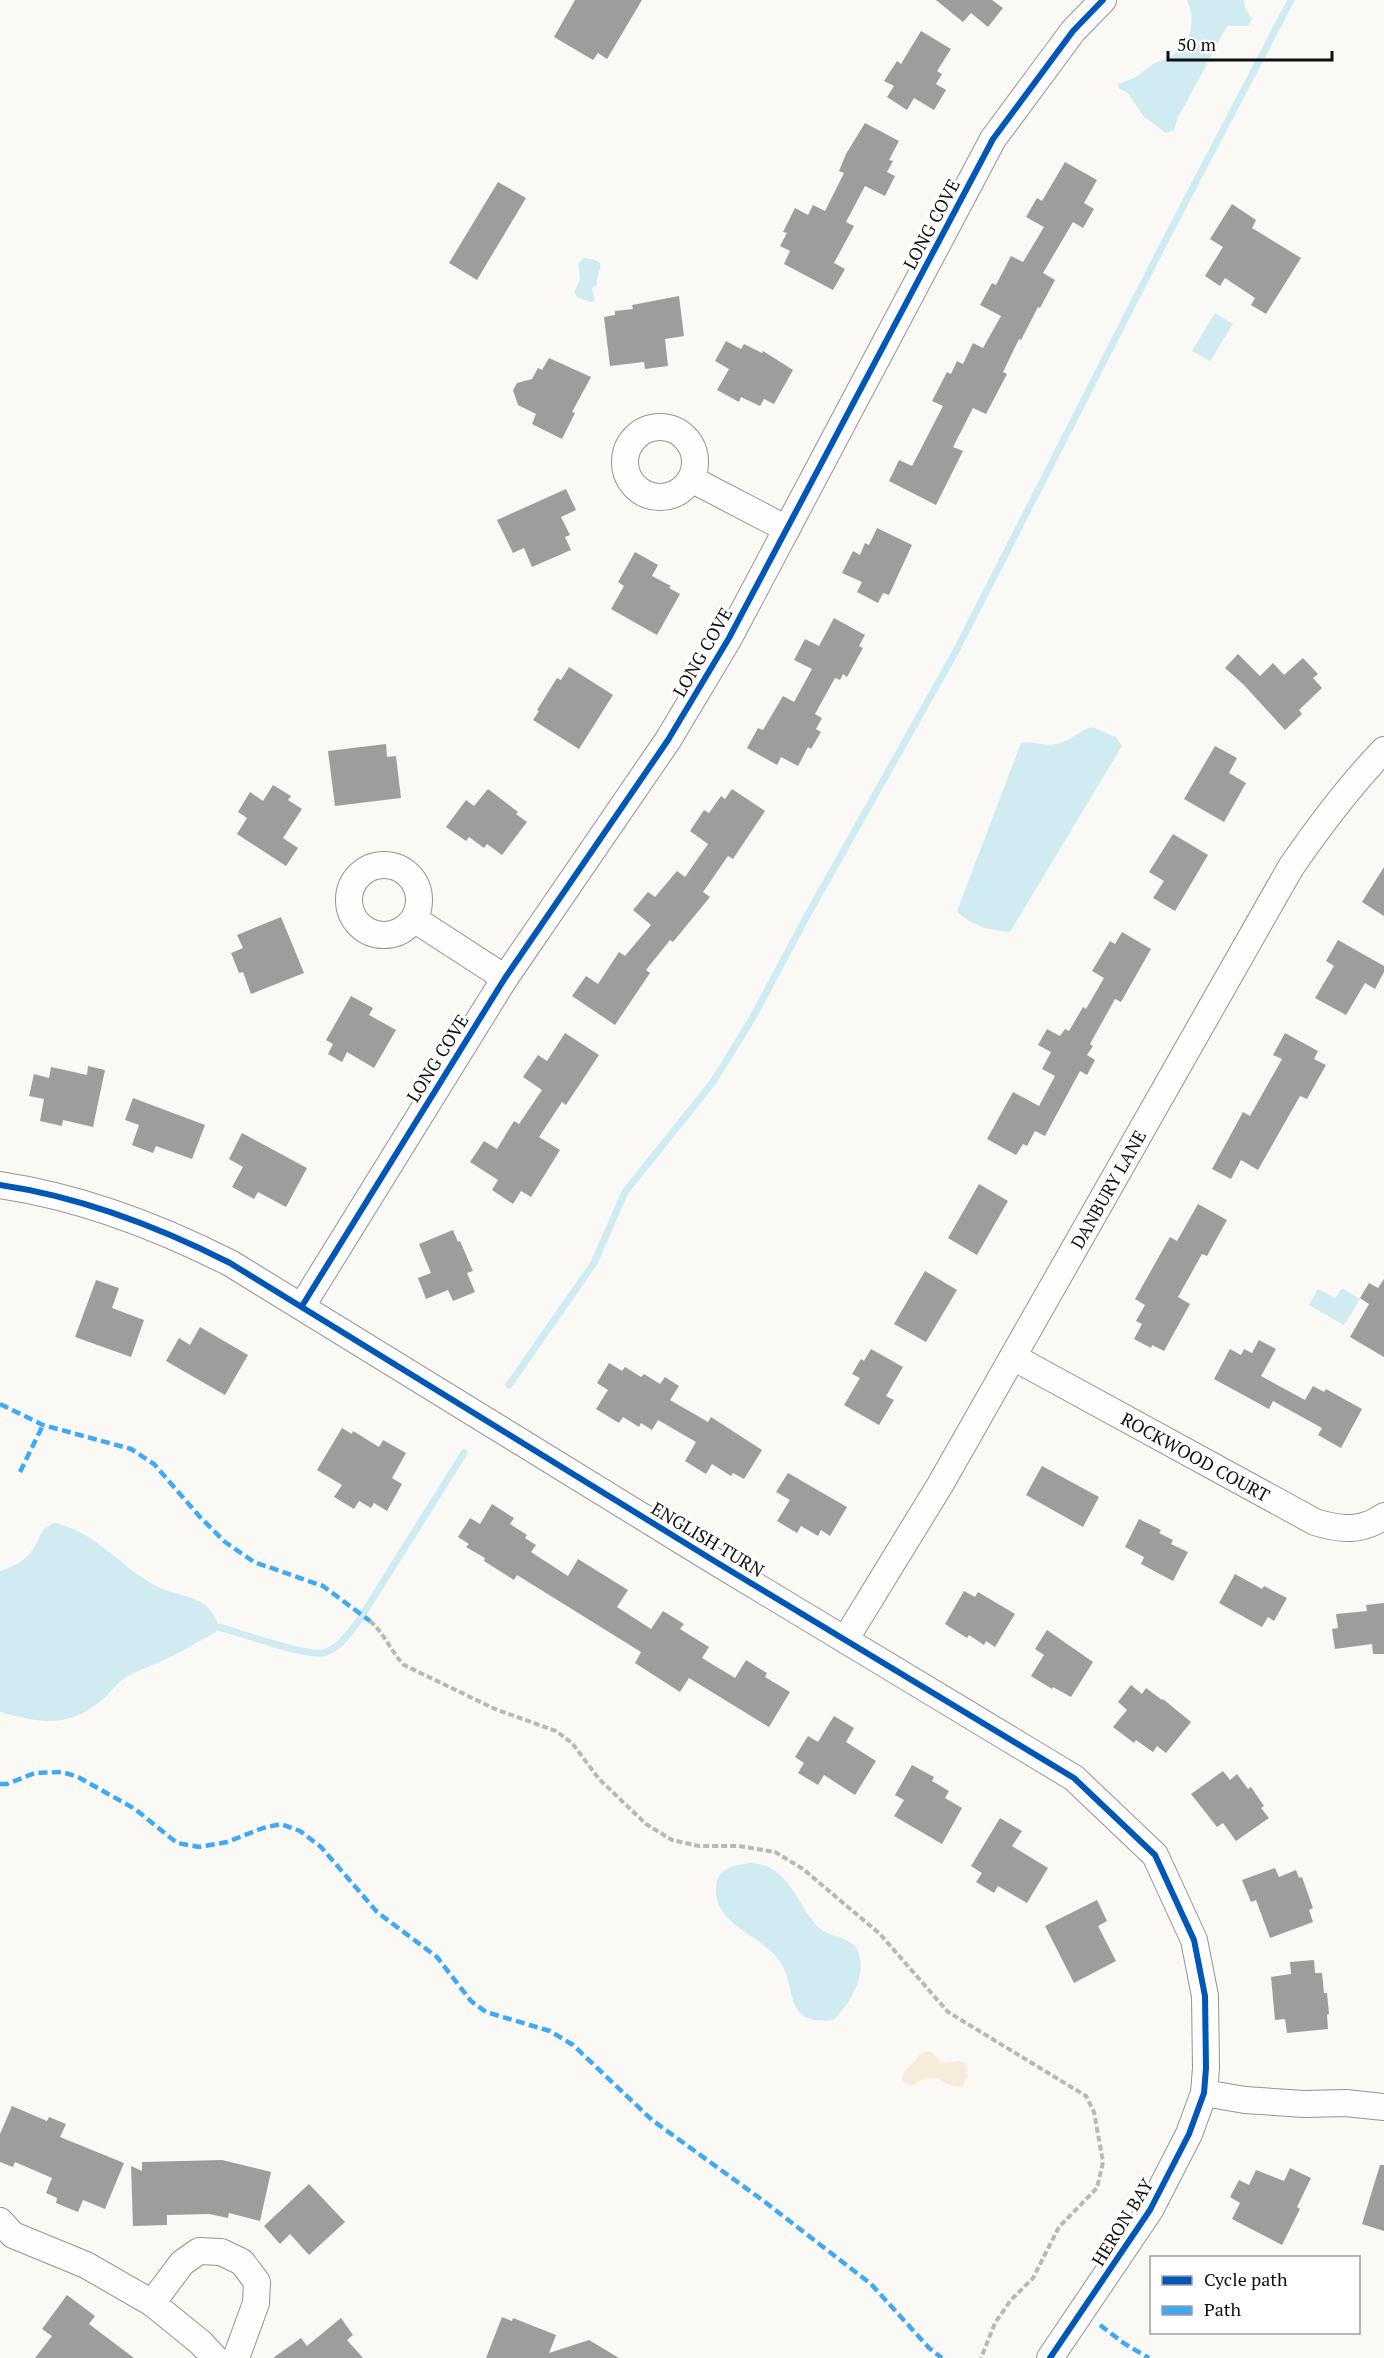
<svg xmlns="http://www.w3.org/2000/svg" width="1384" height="2358" viewBox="0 0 1384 2358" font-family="'PT Serif',serif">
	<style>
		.sand { fill: #f7ecdb }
		.water { fill: #d0ebf1 }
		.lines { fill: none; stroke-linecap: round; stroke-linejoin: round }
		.stream { stroke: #d0ebf1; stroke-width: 7 }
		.building { fill: #9f9d9b }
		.minor-casing { stroke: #959493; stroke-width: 28 }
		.path { stroke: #b9b8b8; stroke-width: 4; stroke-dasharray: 6 3; stroke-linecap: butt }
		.minor { stroke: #fefefe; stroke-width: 26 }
		.quiet { stroke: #3fa9f5; stroke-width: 4.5; stroke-dasharray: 9 4.5; stroke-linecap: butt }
		.cycleway-casing { stroke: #fff; stroke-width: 10 }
		.cycleway { stroke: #0057b8; stroke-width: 6 }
		.labels { text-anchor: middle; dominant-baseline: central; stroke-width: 6; stroke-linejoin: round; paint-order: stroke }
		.street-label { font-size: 18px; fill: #0f0f0f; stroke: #fff }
	</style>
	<rect width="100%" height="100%" fill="#fbf9f6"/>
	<path class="sand" d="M928 2051 933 2053 942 2063 960 2061 966 2064 968 2075 963 2086C949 2089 942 2078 930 2078 921 2078 916 2086 907 2085L902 2080C902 2069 913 2066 919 2055Z"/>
	<g class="water">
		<path d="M1187 0H1244L1245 8 1252 19 1248 26H1227L1185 105 1178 116 1174 130 1166 133 1144 117 1127 92 1119 89 1118 84C1139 78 1139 73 1155 63 1161 60 1168 59 1173 55 1192 42 1196 20 1187 0Z"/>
		<path d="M585 258C611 262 596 268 597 284L592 289 595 300 592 302 578 298 574 292C576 287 580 282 580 277 579 267 575 264 585 258Z"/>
		<polygon points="1215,313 1233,324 1210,361 1192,351"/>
		<path d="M1092 727 1116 737 1122 746 1010 932C989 930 971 926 957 911L1021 743C1033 741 1045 747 1056 744 1070 742 1079 730 1092 727Z"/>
		<polygon points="1342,1288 1360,1299 1344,1325 1309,1305 1318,1289 1335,1298"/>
		<path d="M54 1523C98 1531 125 1574 165 1590 178 1595 192 1596 204 1604 211 1610 216 1618 219 1627L216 1632C199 1641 182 1652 164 1660 150 1666 139 1670 126 1677 117 1683 111 1692 103 1699 69 1729 40 1723 0 1712V1571C12 1567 26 1561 33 1549 42 1536 38 1531 54 1523Z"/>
		<path d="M750 1863C789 1864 796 1904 818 1927 831 1940 854 1935 859 1954 866 1978 850 2004 833 2020 781 2026 798 1985 779 1960 760 1934 713 1925 716 1886 718 1867 735 1865 750 1863Z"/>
	</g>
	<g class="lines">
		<g class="stream">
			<polyline points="509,1385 594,1263 625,1192 713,1082 752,1019 808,914 956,651 1166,239 1291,0"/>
			<path d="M219 1627C241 1633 303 1656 323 1653 338 1650 349 1633 358 1622L464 1453"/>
		</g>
	</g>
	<g class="building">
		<polygon points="575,0 642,0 607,59 598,53 593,60 554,37"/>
		<polygon points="936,0 992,0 1003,8 988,27 971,13 963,22"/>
		<polygon points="921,31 951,49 937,71 942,74 936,84 946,90 934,110 914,98 907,110 887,97 894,86 884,81 897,61 901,64"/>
		<polygon points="865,123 899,141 889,160 893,161 887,172 895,176 885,196 865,186 846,222 854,226 834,263 845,269 833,290 784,264 790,251 780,246 787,233 783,232 795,208 808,215 813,205 825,211 844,173 839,171 846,154"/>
		<polygon points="1065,162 1097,180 1084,203 1094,209 1083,228 1073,222 1043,273 1055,280 1040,308 1038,307 1021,340 1019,339 1003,372 1007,374 986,414 973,408 953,447 963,451 936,505 889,481 899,460 912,466 943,406 932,401 947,372 951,374 957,361 963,364 973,343 983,348 1001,316 980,305 992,283 996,285 1011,256 1023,262 1044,227 1026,217 1037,198 1042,201"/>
		<polygon points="498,182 526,198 477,280 449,263"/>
		<polygon points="1232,204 1256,220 1252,228 1301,258 1266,314 1251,305 1255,298 1225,278 1220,286 1205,276 1223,247 1210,239"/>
		<polygon points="679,296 684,336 665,339 668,366 645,369 644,362 610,366 604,317 615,315 615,311 633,309 632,305"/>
		<polygon points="726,341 741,349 744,344 762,353 763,351 793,370 774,404 764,399 760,406 741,397 739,402 717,390 729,369 715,361"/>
		<polygon points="549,358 591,377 572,412 575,413 562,439 532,424 536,414 518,405 513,390 517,383 532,379 538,368 542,370"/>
		<polygon points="566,489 576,510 561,517 570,535 565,537 571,550 532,567 524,548 513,553 497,520"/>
		<polygon points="877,528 912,545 889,595 883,593 878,603 857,592 862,582 842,573 853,551 860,555 865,543 869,545"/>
		<polygon points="635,552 658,565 652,576 671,586 669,588 680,594 657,635 611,609 624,586 618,582"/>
		<polygon points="834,618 865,635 859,646 863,648 847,677 843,674 840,680 835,678 815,714 822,718 816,729 821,732 811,749 808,747 798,766 781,757 777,765 747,748 758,728 763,730 783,696 794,702 812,669 794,660 805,639 819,646"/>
		<polygon points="1238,654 1260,676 1273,663 1284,675 1303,658 1318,674 1313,678 1322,688 1299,710 1302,714 1285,730 1244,685 1225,668"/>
		<polygon points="569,667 613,695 579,749 533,720 539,711 537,710 557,678 561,680"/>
		<polygon points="386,744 387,757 396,756 401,798 335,806 328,751"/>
		<polygon points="1215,746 1237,758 1229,773 1246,783 1224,822 1184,799"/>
		<polygon points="273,785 291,796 288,800 302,809 283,838 298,848 286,866 237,834 247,818 238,812 250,792 263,801"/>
		<polygon points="488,789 518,812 516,814 527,822 502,855 487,844 484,848 469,837 466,841 446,827 466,800 474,806"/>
		<polygon points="732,789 765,811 733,859 728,856 703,892 710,897 673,942 670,940 646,970 650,973 615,1025 572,996 586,976 598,984 619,952 625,956 651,925 633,910 648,892 655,897 677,871 685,877 708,844 690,831 704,810 709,813 721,796 725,799"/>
		<polygon points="1173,834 1208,855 1175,911 1153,898 1164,881 1149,872"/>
		<polygon points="1384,867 1384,916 1362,902"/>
		<polygon points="281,917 304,973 251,994 243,972 239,973 231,953 243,948 237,935"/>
		<polygon points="1122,932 1151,949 1121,1002 1115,999 1090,1044 1093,1046 1087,1055 1095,1060 1087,1075 1080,1071 1045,1136 1035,1131 1027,1146 1023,1144 1016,1155 987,1139 1013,1092 1039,1106 1055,1076 1042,1069 1051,1052 1038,1045 1047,1029 1060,1036 1065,1029 1069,1031 1083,1007 1086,1009 1104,978 1092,971 1110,941 1115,944"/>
		<polygon points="1338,940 1384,966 1384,972 1375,989 1365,983 1346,1015 1315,998 1334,966 1326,961"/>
		<polygon points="351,996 373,1008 369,1015 396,1030 374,1068 347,1052 342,1062 328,1054 333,1044 326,1040"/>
		<polygon points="565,1033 599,1055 566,1105 562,1102 539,1137 560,1150 531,1197 521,1191 513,1204 492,1190 498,1180 470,1162 484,1141 497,1149 514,1121 519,1124 542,1090 523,1077 538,1055 547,1061"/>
		<polygon points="1285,1033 1318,1051 1314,1059 1326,1065 1307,1099 1300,1096 1258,1170 1241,1160 1231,1179 1212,1169 1243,1112 1250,1116 1282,1059 1273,1055"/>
		<polygon points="88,1066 105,1070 93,1127 63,1120 62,1126 40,1121 44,1099 29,1096 34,1074 49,1078 51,1067 87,1075"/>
		<polygon points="133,1098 205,1125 192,1159 156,1146 153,1153 132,1145 139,1125 125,1120"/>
		<polygon points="242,1133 307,1168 286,1207 258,1192 254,1199 232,1187 243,1167 229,1159"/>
		<polygon points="979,1184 1008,1201 977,1255 948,1238"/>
		<polygon points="1198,1204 1227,1220 1207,1256 1202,1254 1178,1297 1190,1304 1164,1351 1152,1345 1151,1348 1134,1339 1142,1324 1136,1321 1145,1305 1135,1299 1170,1237 1177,1241"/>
		<polygon points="453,1230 458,1242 460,1241 473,1271 467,1273 475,1292 453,1301 448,1290 426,1299 418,1278 431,1273 419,1244"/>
		<polygon points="925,1271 957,1290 926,1342 894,1324"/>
		<polygon points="1384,1279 1384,1357 1350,1337 1369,1304 1360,1298 1369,1283 1378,1288"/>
		<polygon points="96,1280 119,1288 112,1308 144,1320 131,1357 75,1337"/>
		<polygon points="200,1327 248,1355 225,1395 166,1361 179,1338 190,1345"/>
		<polygon points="1259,1340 1276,1349 1261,1376 1305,1400 1313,1386 1324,1392 1326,1389 1362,1409 1341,1448 1318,1435 1322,1428 1273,1401 1269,1409 1214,1379 1230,1349 1241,1355 1244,1349 1252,1353"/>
		<polygon points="871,1349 903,1367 886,1396 894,1400 879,1425 844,1405 860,1378 852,1374 861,1359 864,1361"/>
		<polygon points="609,1363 622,1371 625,1367 641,1377 644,1374 660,1384 665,1377 679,1386 670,1400 708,1422 711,1417 762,1450 744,1479 733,1473 731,1476 712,1464 706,1474 685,1461 696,1442 658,1420 652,1430 641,1423 639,1427 623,1417 619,1423 596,1409 608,1390 597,1383"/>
		<polygon points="342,1428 352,1434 353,1431 379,1447 383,1440 406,1453 392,1478 402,1484 387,1511 374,1503 371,1508 359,1501 354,1509 334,1497 342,1485 317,1470"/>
		<polygon points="1042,1466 1099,1497 1083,1527 1026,1495"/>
		<polygon points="788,1473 847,1507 830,1536 821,1530 818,1536 801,1526 797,1533 777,1521 790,1500 776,1492"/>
		<polygon points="492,1504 514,1518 510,1524 527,1535 525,1538 536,1545 531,1552 568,1576 578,1559 628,1590 617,1607 651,1629 663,1611 684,1624 680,1629 709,1647 702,1658 735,1678 746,1660 767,1673 765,1677 790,1692 769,1727 689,1678 680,1692 635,1663 641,1652 517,1575 514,1580 484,1561 485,1558 466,1547 469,1544 458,1537 470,1518 480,1524"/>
		<polygon points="1139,1519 1161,1530 1159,1533 1173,1540 1171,1544 1188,1552 1173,1581 1141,1564 1144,1557 1125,1547"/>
		<polygon points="1235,1574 1262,1589 1264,1586 1287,1598 1274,1621 1268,1617 1262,1627 1219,1603"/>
		<polygon points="964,1591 975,1597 978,1592 1015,1614 995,1647 986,1641 984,1645 969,1635 967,1638 945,1624"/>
		<polygon points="1384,1603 1384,1654 1373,1654 1372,1644 1335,1649 1332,1629 1338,1628 1336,1614 1367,1611 1366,1605"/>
		<polygon points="1047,1630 1093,1662 1071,1697 1053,1687 1052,1689 1031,1676 1044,1655 1035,1649"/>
		<polygon points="1131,1685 1142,1694 1146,1688 1162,1700 1163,1699 1191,1722 1166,1753 1157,1746 1153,1752 1136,1740 1134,1743 1113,1727 1127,1710 1118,1702"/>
		<polygon points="834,1716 854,1728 846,1742 876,1761 855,1795 824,1775 818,1785 798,1773 804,1763 795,1757 808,1736 818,1742"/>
		<polygon points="912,1765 934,1777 932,1781 949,1791 945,1798 962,1808 942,1844 894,1816 904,1800 895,1795"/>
		<polygon points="1223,1771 1230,1780 1237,1774 1248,1789 1251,1787 1264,1806 1261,1808 1269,1818 1236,1841 1223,1823 1217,1827 1191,1794"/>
		<polygon points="1000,1818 1022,1831 1012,1846 1048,1868 1027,1903 998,1886 994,1893 976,1882 982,1873 971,1866"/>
		<polygon points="1275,1868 1279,1877 1296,1870 1299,1878 1302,1877 1313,1908 1309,1910 1313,1922 1270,1938 1256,1900 1251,1902 1242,1880"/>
		<polygon points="1097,1900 1107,1921 1098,1926 1116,1961 1074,1983 1045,1926"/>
		<polygon points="1314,1960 1315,1973 1322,1973 1324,1993 1327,1993 1329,2014 1327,2015 1328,2029 1287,2033 1285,2019 1275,2020 1271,1977 1291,1974 1290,1962"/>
		<polygon points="12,2106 47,2121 49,2117 66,2124 60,2137 124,2163 105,2209 83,2200 78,2212 56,2203 57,2198 46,2193 52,2178 15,2162 13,2167 0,2162 0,2134"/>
		<polygon points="222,2160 271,2172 260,2221 229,2213 228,2218 209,2214 167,2215 167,2225 133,2226 131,2166 142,2171 142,2162"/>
		<polygon points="1380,2165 1384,2165 1384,2231 1362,2224"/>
		<polygon points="1290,2168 1311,2178 1297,2207 1300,2209 1282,2245 1232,2219 1240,2203 1230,2197 1239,2180 1249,2185 1256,2170 1284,2181"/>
		<polygon points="309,2184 345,2222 309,2255 290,2234 280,2244 264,2226"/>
		<polygon points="67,2295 95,2316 89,2324 134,2358 35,2358 52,2336 42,2329"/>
		<polygon points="502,2317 512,2321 513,2318 556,2335 549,2353 589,2340 619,2358 486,2358"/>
		<polygon points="341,2318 353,2335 347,2340 363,2358 273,2358 301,2338 307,2346"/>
	</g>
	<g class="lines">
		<g class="minor-casing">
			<g id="minor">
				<circle cx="660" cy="462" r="35"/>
				<polyline points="691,479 787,529"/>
				<circle cx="384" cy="900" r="35"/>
				<polyline points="414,919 505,978"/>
				<path d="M0 1185C81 1197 157 1226 230 1263L716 1562 1074 1778 1155 1855 1194 1940 1205 1996 1206 2068 1204 2093 1189 2134 1150 2210 1050 2358"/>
				<polyline points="302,1306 505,978 668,740 729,638 993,139 1073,31 1103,0"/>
				<path id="s1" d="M1013 1357 1315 1522C1340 1530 1362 1532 1384 1516"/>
				<path id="s2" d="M845 1640 940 1485 1291 867C1320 825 1349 786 1384 750"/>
				<polyline points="1204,2093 1245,2100 1304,2104 1346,2103 1384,2107"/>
				<polyline points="0,2221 13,2235 86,2265 152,2303 201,2343 215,2358"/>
				<polyline points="152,2303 182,2263 199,2251 221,2252 242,2262 257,2282 256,2303 236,2358"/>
			</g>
		</g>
		<path class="path" d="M370 1621C385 1634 391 1652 404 1665L495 1709 556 1731 572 1743 599 1779 646 1824 672 1840 699 1846H739L775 1852 803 1869 880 1934 948 2012 1086 2096 1094 2112 1103 2162 1097 2188 1059 2227 1033 2278 1011 2300 995 2323 981 2358"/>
		<use href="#minor" class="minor"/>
		<g class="quiet">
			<polyline points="0,1404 43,1425 131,1449 154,1464 200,1517 225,1542 254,1562 323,1586 370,1621"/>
			<polyline points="20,1472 43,1425"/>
			<polyline points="0,1784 7,1784 35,1773 62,1772 78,1777 135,1809 177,1843 199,1847 227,1842 263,1828 281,1824 300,1831 321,1847 377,1912 437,1957 471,2001 486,2012 550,2031 573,2045 652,2120 765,2202 871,2284 929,2348 942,2358"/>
			<polyline points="1100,2325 1125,2344 1149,2358"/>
		</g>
		<g class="cycleway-casing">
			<g id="cycleway">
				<path d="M0 1185C81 1197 157 1226 230 1263L716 1562 1074 1778 1155 1855 1194 1940 1205 1996 1206 2068 1204 2093 1189 2134 1150 2210 1050 2358"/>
				<polyline points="302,1306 505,978 668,740 729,638 993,139 1073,31 1103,0"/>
			</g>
		</g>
		<use href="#cycleway" class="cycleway"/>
	</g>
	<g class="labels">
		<g class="street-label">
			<text transform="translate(931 224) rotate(-62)">LONG COVE</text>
			<text transform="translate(702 652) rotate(-60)">LONG COVE</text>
			<text transform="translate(437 1058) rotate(-58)">LONG COVE</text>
			<text stroke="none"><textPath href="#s2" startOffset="522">DANBURY LANE</textPath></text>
			<text stroke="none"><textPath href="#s1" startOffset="208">ROCKWOOD COURT</textPath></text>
			<text transform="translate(708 1539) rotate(31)">ENGLISH TURN</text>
			<text transform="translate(1122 2222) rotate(-58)">HERON BAY</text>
		</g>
	</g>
	<rect x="1150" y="2256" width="210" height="78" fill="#ffffff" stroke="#9f9f9f" stroke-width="1.5"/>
	<rect x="1162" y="2276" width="30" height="9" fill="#0057b8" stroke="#9f9f9f" stroke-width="1.5"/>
	<text x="1204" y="2286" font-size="18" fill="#0f0f0f">Cycle path</text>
	<rect x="1162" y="2306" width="30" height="9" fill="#3fa9f5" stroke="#9f9f9f" stroke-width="1.5"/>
	<text x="1204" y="2316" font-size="18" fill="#0f0f0f">Path</text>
	<path d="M1168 51v9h164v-9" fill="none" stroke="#0f0f0f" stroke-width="3"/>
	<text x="1177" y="51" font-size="18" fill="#0f0f0f" stroke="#ffffff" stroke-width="4.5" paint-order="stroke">50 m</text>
</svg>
